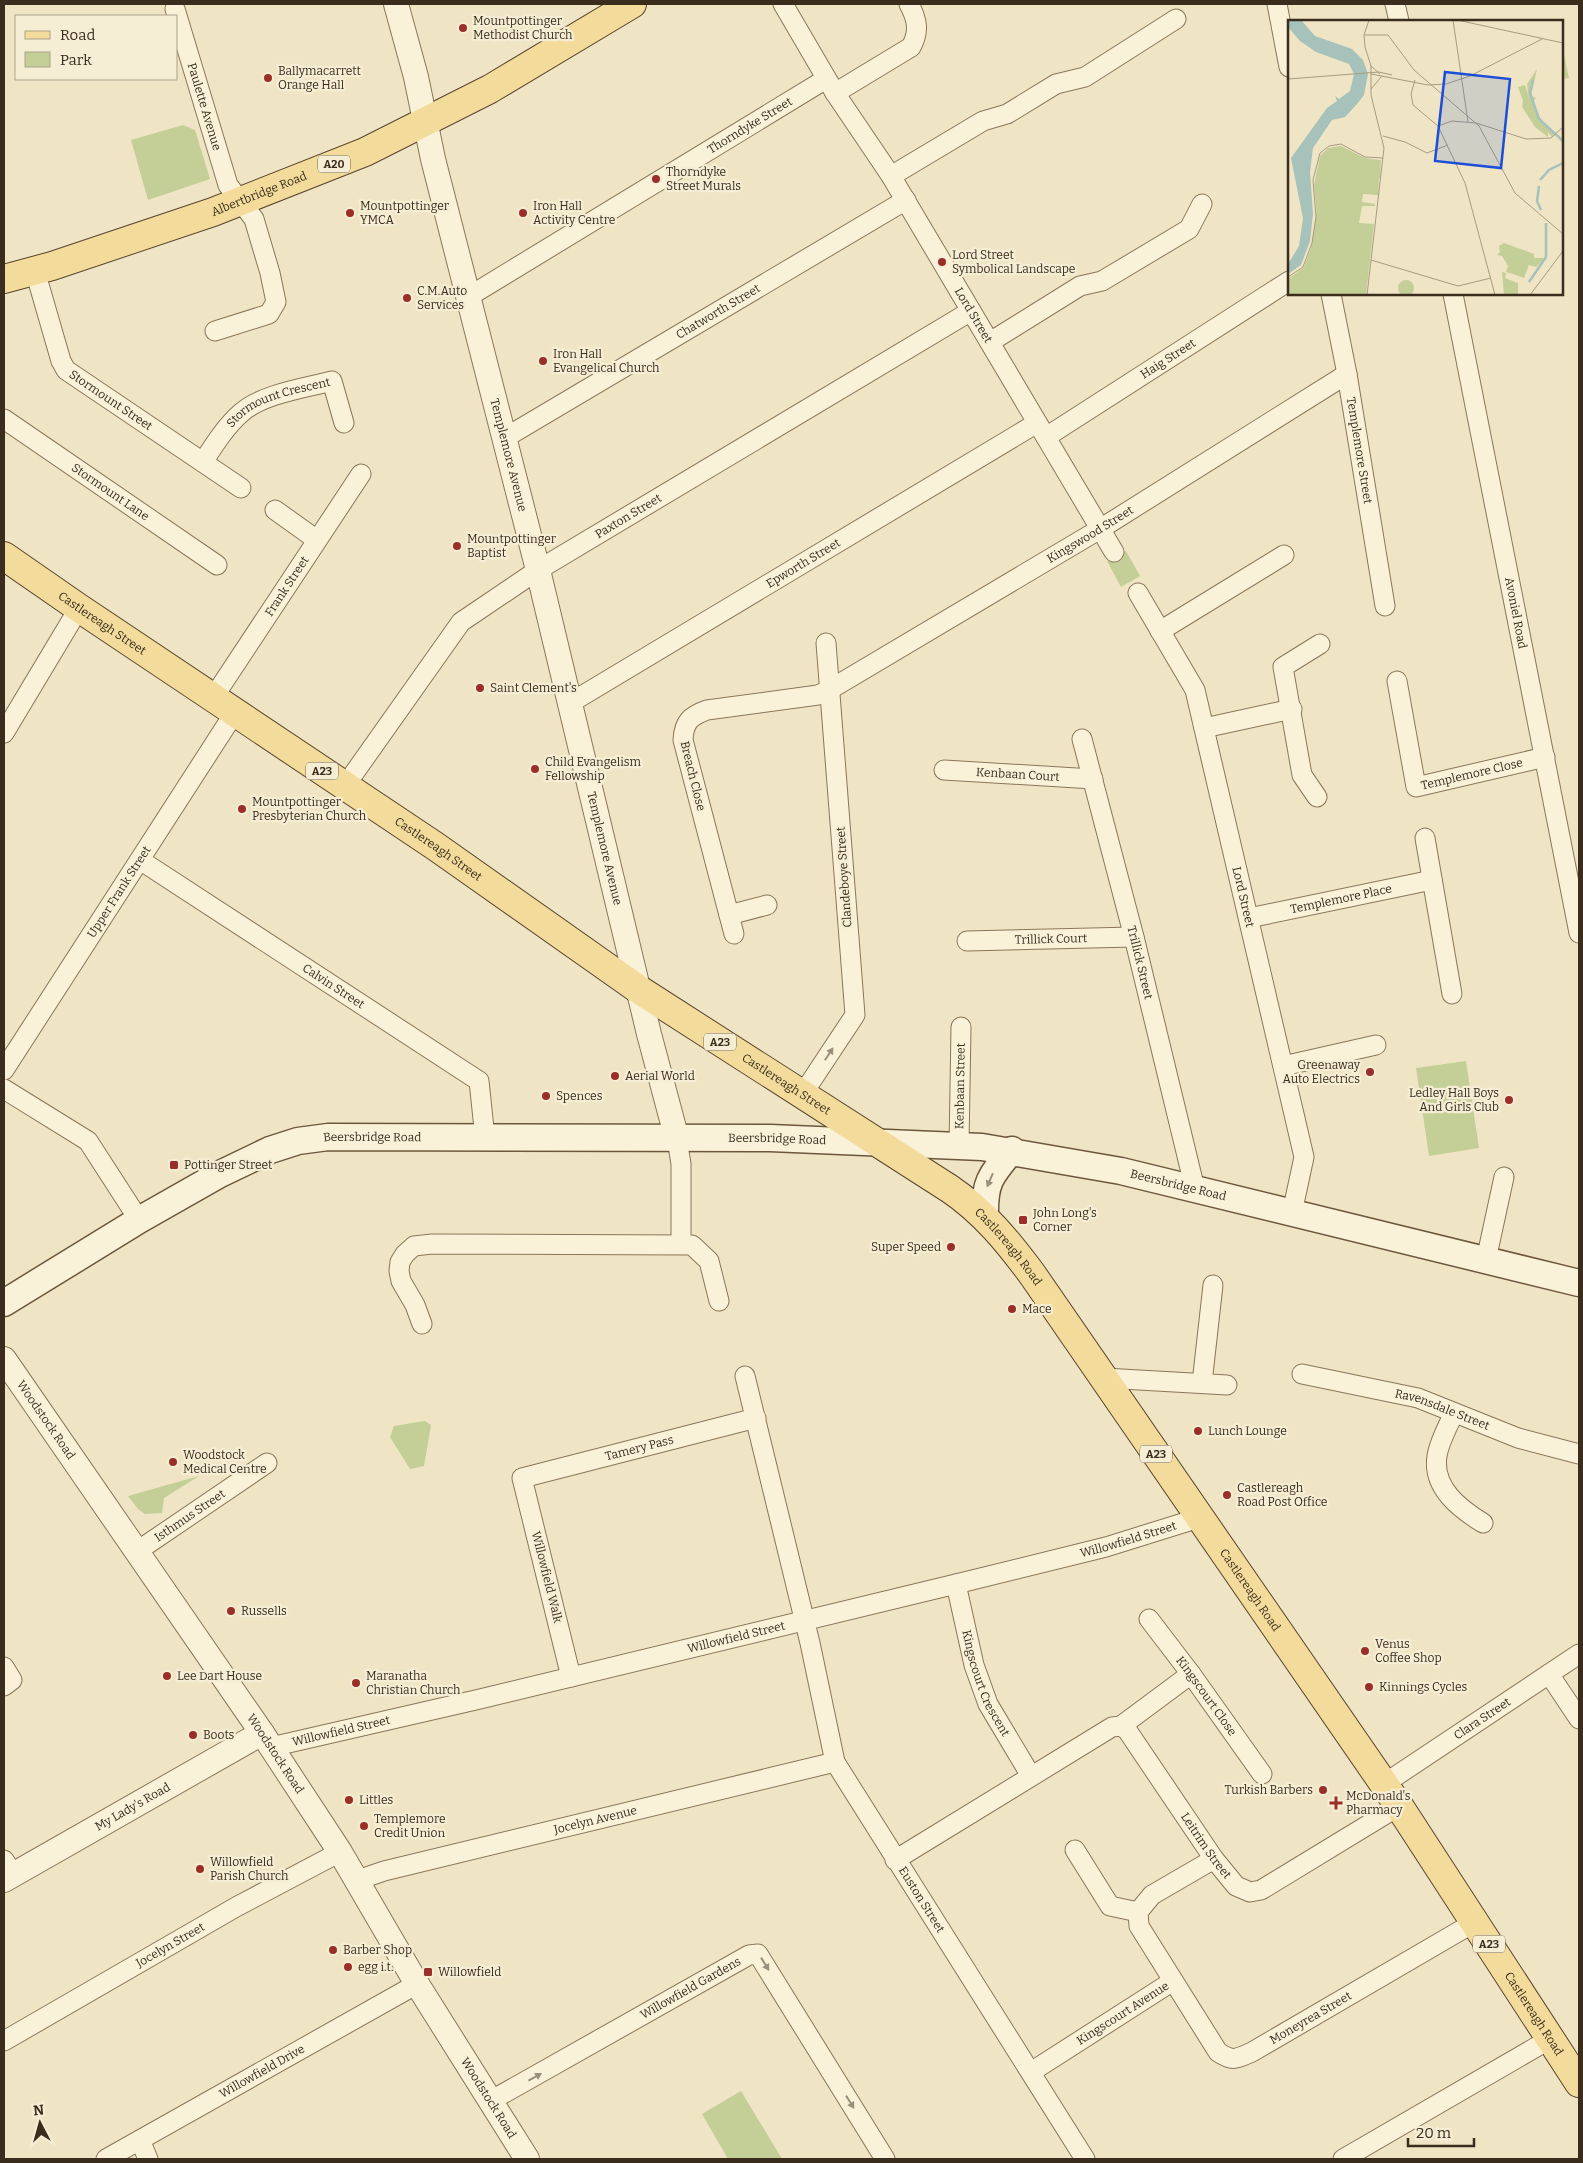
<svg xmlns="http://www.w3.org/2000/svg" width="1583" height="2163" viewBox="0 0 1583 2163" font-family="Bitter,serif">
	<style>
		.green { fill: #c4ce97 }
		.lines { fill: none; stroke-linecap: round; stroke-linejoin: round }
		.minor-casing { stroke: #8a765a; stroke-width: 21 }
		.tertiary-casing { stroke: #8a765a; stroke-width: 26 }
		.secondary-casing { stroke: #6c573d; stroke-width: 29 }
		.primary-casing { stroke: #58442e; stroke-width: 30 }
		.minor { stroke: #f9f1d8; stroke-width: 19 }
		.tertiary { stroke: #f9f1d8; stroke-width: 24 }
		.secondary { stroke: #f9f1d8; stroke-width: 26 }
		.primary { stroke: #f3dc9b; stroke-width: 28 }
		.oneway { fill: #9a8f7b }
		.poi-dot { fill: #9a2e29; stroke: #f6eed4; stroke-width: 2 }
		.labels { text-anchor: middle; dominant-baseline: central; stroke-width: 4.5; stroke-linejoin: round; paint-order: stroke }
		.shield { fill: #f6eed4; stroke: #726755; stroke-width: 1 }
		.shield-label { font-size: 11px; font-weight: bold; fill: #3a2d1e }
		.poi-label { font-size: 12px; fill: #3a2d1e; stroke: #f6eed4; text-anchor: start }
		.street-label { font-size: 12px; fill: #3a2d1e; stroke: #f6eed4 }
		.inset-river { fill: none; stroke: #a6c2bb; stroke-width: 2.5 }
		.inset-road { fill: none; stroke: #a79b82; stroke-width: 1 }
		.view { fill: #1d4ed8; fill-opacity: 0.15; stroke: #1d4ed8; stroke-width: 2.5 }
		.inset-edge { fill: none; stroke: #3a2d1e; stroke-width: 2.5 }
	</style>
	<rect width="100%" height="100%" fill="#efe5c4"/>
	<g class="green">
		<polygon points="1562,52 1564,55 1569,78 1562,79"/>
		<polygon points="183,125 195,130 210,179 148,200 131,140"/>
		<polygon points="1126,551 1140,576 1121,587 1107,561"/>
		<polygon points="1466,1061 1479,1148 1429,1156 1416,1068"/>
		<polygon points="425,1421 431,1425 424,1466 410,1469 390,1437 394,1426"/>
		<polygon points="199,1476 164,1498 162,1513 145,1514 138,1509 128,1496"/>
		<polygon points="741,2091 782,2159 728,2159 702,2114"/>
	</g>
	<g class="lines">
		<g class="minor-casing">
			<g id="minor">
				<path id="s1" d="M783 4 835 93 891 176 1114 552"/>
				<polyline points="1277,4 1289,67"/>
				<polyline points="1395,4 1399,21"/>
				<path id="s2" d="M175 9 228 185 254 219 270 273 276 302 269 314 215 331"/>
				<path d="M835 93 911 47C920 31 917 19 909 4"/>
				<polyline points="891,176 983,121 1007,114 1056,84 1085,77 1176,19"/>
				<path id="s3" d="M35 271 61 361 66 370 241 488"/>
				<path id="s4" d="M1331 294 1347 374 1385 606"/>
				<path id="s5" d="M1453 294 1579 933"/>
				<path id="s6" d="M468 297 826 79"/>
				<polyline points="990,342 1080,286 1102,281 1189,229 1202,204"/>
				<path id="s7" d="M4 419 217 565"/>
				<path id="s8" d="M1046 437 1289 281"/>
				<path id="s9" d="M503 439 906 200"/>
				<path id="s10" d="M203 462C214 445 226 426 241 413 262 394 305 388 332 381L344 423"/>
				<polyline points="275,510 317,540"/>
				<path id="s11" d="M1138 593 1195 690 1304 1157 1292 1213"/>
				<polyline points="1160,631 1284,555"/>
				<path id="s12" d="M1397 681 1416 787 1545 757"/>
				<path id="s13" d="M213 698 361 474"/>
				<path id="s14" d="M570 703 1037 423"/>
				<polyline points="1204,728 1292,709"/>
				<polyline points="4,733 79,608"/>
				<path id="s15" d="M1082 739 1134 937 1195 1189"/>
				<path id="s16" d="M944 770 1093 779"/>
				<path id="s17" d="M345 786 461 622 538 570 971 311"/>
				<polyline points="1317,797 1302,775 1283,667 1320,644"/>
				<polyline points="1425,838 1452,994"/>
				<path id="s18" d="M140 860 479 1081 485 1138"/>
				<path id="s19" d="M767 905 729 915 683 740C684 722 690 716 707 710L818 695 829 690 1100 529 1347 374"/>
				<polyline points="729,915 734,934"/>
				<path id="s20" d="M1249 918 1432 880"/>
				<path id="s21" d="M967 941 1134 937"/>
				<polyline points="1283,1066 1376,1045"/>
				<path id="s22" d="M4 1070 235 712"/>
				<polyline points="4,1089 88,1141 139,1220"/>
				<polyline points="802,1095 855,1015 826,643"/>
				<polyline points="677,1139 681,1164 681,1244"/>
				<path id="s23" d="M959 1146 961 1027"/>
				<polyline points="1486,1260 1504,1177"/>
				<polyline points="422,1324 415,1305 401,1281 399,1271 400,1262 405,1254 414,1246 432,1244 692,1245 709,1261 719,1301"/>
				<path id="s24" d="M1302 1374 1418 1398 1518 1438 1579 1454"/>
				<path id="s25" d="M745 1376 810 1643 835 1762 1085 2159"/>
				<polyline points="1104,1378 1227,1385"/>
				<polyline points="1202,1383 1213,1285"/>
				<path d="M1454 1413C1448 1426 1439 1442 1437 1456 1432 1488 1460 1509 1483 1523"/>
				<path id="s26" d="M136 1552 267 1463"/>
				<path id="s27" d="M956 1584 974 1665 988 1704 1031 1776"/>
				<path id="s28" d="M1149 1619 1191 1674 1262 1774"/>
				<polyline points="4,1667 12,1680 4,1686"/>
				<polyline points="1549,1674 1579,1719"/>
				<path id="s29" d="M571 1677 522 1478 756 1418"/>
				<polyline points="1121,1726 1191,1674"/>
				<path id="s30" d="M271 1747 480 1699 956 1584 1106 1547 1199 1518"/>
				<path id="s31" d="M1384 1784 1579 1654"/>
				<polyline points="1075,1850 1110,1906 1138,1912"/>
				<path id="s32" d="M1214 1859 1152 1895 1138 1912 1139 1926 1218 2052C1233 2062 1236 2059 1252 2052L1475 1922"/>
				<polyline points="4,1860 14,1875"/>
				<path id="s33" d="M895 1860 1112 1727 1121 1726 1127 1730 1214 1859 1236 1886 1250 1892 1261 1890 1399 1806"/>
				<path id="s34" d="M358 1880 384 1871 835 1762"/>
				<path id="s35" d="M4 2041 236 1907 340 1852"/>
				<path id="s36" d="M1031 2072 1173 1981"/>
				<path id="s37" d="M492 2100 749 1955 758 1954 885 2159"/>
				<polyline points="140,2140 148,2159"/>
				<path id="s38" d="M106 2159 417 1984"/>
				<polyline points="1343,2159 1550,2039"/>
			</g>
		</g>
		<g class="tertiary-casing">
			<g id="tertiary">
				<path id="s39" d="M396 4 416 77 433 159 538 570 649 1034 677 1139"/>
				<path id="s40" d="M4 1359 262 1733 340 1852 417 1984 527 2159"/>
				<path id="s41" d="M4 1880 262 1733"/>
			</g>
		</g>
		<g class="secondary-casing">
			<g id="secondary">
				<path d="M985 1217C984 1183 990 1176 1012 1150"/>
				<path id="s42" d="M4 1303 139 1220 220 1174 270 1150 298 1141 328 1137 770 1138 982 1147 1121 1171 1579 1283"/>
			</g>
		</g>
		<g class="primary-casing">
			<g id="primary">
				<path id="s43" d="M4 279 52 266 213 212 365 152 490 89 632 4"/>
				<path id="s44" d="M4 556 79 608 435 846 638 989 950 1189C984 1212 1008 1242 1032 1274L1399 1806 1579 2083"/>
			</g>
		</g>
		<use href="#minor" class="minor"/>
		<use href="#tertiary" class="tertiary"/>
		<use href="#secondary" class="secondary"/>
		<use href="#primary" class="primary"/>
	</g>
	<defs><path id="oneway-solid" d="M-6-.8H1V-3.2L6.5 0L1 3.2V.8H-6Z" transform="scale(1.25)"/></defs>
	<g class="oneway">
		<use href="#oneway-solid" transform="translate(829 1054) rotate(-57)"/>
		<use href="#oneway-solid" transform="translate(990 1180) rotate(113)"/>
		<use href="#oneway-solid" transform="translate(765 1964) rotate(58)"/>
		<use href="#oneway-solid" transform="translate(535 2077) rotate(-29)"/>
		<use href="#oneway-solid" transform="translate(850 2102) rotate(58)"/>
	</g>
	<g class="poi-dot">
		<circle cx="463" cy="28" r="5"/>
		<circle cx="268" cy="78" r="5"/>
		<circle cx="656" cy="179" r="5"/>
		<circle cx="350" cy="213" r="5"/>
		<circle cx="523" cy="213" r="5"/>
		<circle cx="942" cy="262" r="5"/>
		<circle cx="407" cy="298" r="5"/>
		<circle cx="543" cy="361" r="5"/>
		<circle cx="457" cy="546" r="5"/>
		<circle cx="480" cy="688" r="5"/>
		<circle cx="535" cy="769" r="5"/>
		<circle cx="242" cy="809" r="5"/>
		<circle cx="1370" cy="1072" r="5"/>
		<circle cx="615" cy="1076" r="5"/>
		<circle cx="546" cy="1096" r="5"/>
		<circle cx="1509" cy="1100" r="5"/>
		<rect x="169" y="1160" width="10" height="10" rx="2.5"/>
		<rect x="1018" y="1215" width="10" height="10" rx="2.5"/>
		<circle cx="951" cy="1247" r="5"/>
		<circle cx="1012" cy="1309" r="5"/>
		<circle cx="1198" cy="1431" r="5"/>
		<circle cx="173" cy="1462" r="5"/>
		<circle cx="1227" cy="1495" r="5"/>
		<circle cx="231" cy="1611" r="5"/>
		<circle cx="1365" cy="1651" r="5"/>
		<circle cx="167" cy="1676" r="5"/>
		<circle cx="356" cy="1683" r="5"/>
		<circle cx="1369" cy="1687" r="5"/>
		<circle cx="193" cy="1735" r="5"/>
		<circle cx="1323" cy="1790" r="5"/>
		<circle cx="349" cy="1800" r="5"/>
		<path d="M1333.5 1795.5h5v5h5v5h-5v5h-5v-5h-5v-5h5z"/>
		<circle cx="364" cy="1826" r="5"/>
		<circle cx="200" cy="1869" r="5"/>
		<circle cx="333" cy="1950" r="5"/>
		<circle cx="348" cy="1967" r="5"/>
		<rect x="423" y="1967" width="10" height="10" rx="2.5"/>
	</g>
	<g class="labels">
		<g class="shield">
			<rect x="318" y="155.5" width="32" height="17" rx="4"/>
			<rect x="306" y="762.5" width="32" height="17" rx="4"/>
			<rect x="704" y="1033.5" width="32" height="17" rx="4"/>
			<rect x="1140" y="1445.5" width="32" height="17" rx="4"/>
			<rect x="1473" y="1935.5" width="32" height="17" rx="4"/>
		</g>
		<g class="shield-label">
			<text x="334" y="164">A20</text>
			<text x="322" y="771">A23</text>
			<text x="720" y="1042">A23</text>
			<text x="1156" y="1454">A23</text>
			<text x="1489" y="1944">A23</text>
		</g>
		<g class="poi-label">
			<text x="473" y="21">Mountpottinger<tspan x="473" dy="14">Methodist Church</tspan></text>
			<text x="278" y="71">Ballymacarrett<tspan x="278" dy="14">Orange Hall</tspan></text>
			<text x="666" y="172">Thorndyke<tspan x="666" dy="14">Street Murals</tspan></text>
			<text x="360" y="206">Mountpottinger<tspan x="360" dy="14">YMCA</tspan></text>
			<text x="533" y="206">Iron Hall<tspan x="533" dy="14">Activity Centre</tspan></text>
			<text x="952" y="255">Lord Street<tspan x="952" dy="14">Symbolical Landscape</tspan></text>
			<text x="417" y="291">C.M.Auto<tspan x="417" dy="14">Services</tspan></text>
			<text x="553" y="354">Iron Hall<tspan x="553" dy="14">Evangelical Church</tspan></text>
			<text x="467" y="539">Mountpottinger<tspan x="467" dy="14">Baptist</tspan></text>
			<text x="490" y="688">Saint Clement's</text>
			<text x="545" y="762">Child Evangelism<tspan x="545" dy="14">Fellowship</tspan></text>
			<text x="252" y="802">Mountpottinger<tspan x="252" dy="14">Presbyterian Church</tspan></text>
			<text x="1360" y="1065" text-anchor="end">Greenaway<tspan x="1360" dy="14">Auto Electrics</tspan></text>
			<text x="625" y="1076">Aerial World</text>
			<text x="1499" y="1093" text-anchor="end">Ledley Hall Boys<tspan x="1499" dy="14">And Girls Club</tspan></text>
			<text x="556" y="1096">Spences</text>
			<text x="184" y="1165">Pottinger Street</text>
			<text x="1033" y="1213">John Long's<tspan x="1033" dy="14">Corner</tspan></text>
			<text x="941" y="1247" text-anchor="end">Super Speed</text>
			<text x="1022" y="1309">Mace</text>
			<text x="1208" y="1431">Lunch Lounge</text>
			<text x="183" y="1455">Woodstock<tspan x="183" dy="14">Medical Centre</tspan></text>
			<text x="1237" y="1488">Castlereagh<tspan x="1237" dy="14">Road Post Office</tspan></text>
			<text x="241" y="1611">Russells</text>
			<text x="1375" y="1644">Venus<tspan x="1375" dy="14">Coffee Shop</tspan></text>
			<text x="177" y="1676">Lee Dart House</text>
			<text x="366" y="1676">Maranatha<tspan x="366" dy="14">Christian Church</tspan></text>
			<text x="1379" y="1687">Kinnings Cycles</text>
			<text x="203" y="1735">Boots</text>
			<text x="1313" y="1790" text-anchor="end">Turkish Barbers</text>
			<text x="1346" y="1796">McDonald's<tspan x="1346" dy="14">Pharmacy</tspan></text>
			<text x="359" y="1800">Littles</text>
			<text x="374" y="1819">Templemore<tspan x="374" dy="14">Credit Union</tspan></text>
			<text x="210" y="1862">Willowfield<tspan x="210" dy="14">Parish Church</tspan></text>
			<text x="343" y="1950">Barber Shop</text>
			<text x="358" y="1967">egg i.t.</text>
			<text x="438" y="1972">Willowfield</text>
		</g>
		<g class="street-label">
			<text stroke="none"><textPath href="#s2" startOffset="102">Paulette Avenue</textPath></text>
			<text stroke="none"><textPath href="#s6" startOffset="330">Thorndyke Street</textPath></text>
			<text stroke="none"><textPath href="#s43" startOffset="269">Albertbridge Road</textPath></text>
			<text stroke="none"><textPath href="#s9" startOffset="250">Chatworth Street</textPath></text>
			<text stroke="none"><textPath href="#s1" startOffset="365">Lord Street</textPath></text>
			<text stroke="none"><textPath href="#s8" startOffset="145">Haig Street</textPath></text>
			<text stroke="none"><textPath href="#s3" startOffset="158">Stormount Street</textPath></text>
			<text stroke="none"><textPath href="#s10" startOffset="101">Stormount Crescent</textPath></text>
			<text stroke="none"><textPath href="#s4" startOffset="159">Templemore Street</textPath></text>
			<text stroke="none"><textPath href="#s39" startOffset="465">Templemore Avenue</textPath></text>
			<text stroke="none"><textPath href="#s7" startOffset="129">Stormount Lane</textPath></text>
			<text stroke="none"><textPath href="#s17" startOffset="399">Paxton Street</textPath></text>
			<text stroke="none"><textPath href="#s19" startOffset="690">Kingswood Street</textPath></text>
			<text stroke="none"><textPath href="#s14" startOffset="272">Epworth Street</textPath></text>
			<text stroke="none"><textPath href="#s13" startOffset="134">Frank Street</textPath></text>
			<text stroke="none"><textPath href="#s5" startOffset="325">Avoniel Road</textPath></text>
			<text stroke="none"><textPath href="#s44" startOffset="119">Castlereagh Street</textPath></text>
			<text stroke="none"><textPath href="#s12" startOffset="165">Templemore Close</textPath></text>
			<text stroke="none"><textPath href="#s16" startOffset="74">Kenbaan Court</textPath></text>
			<text transform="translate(693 776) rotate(76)">Breach Close</text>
			<text stroke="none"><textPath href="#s39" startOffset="870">Templemore Avenue</textPath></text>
			<text stroke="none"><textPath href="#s44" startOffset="524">Castlereagh Street</textPath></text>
			<text transform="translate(844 877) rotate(-94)">Clandeboye Street</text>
			<text stroke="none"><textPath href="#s22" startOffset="212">Upper Frank Street</textPath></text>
			<text stroke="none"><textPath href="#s11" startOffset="325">Lord Street</textPath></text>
			<text stroke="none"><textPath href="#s20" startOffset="94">Templemore Place</textPath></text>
			<text stroke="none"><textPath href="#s21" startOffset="84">Trillick Court</textPath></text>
			<text stroke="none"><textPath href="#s15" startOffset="231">Trillick Street</textPath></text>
			<text stroke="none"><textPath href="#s18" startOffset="231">Calvin Street</textPath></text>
			<text stroke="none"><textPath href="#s44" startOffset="944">Castlereagh Street</textPath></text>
			<text stroke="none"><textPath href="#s23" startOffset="60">Kenbaan Street</textPath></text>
			<text stroke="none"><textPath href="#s42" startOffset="411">Beersbridge Road</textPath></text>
			<text stroke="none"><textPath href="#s42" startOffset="816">Beersbridge Road</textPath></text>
			<text stroke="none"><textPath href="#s42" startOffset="1221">Beersbridge Road</textPath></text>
			<text stroke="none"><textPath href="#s44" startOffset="1221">Castlereagh Road</textPath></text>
			<text stroke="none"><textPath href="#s24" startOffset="145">Ravensdale Street</textPath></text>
			<text stroke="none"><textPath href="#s40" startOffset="74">Woodstock Road</textPath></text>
			<text stroke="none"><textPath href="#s29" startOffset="326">Tamery Pass</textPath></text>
			<text stroke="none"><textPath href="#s26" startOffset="65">Isthmus Street</textPath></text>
			<text stroke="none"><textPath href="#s30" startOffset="882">Willowfield Street</textPath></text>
			<text transform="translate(547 1577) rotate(76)">Willowfield Walk</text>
			<text stroke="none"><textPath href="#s44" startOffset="1641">Castlereagh Road</textPath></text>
			<text stroke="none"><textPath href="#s30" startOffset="478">Willowfield Street</textPath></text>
			<text stroke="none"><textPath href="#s27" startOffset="104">Kingscourt Crescent</textPath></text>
			<text stroke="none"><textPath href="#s28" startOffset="96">Kingscourt Close</textPath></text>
			<text stroke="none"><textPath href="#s31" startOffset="118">Clara Street</textPath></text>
			<text stroke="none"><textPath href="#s30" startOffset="72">Willowfield Street</textPath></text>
			<text stroke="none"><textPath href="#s40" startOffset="479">Woodstock Road</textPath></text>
			<text stroke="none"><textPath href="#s41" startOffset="148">My Lady's Road</textPath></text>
			<text stroke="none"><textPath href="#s34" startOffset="245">Jocelyn Avenue</textPath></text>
			<text stroke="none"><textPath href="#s33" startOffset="411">Leitrim Street</textPath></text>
			<text stroke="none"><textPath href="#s25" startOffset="559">Euston Street</textPath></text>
			<text stroke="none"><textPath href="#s35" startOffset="192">Jocelyn Street</textPath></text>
			<text stroke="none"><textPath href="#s37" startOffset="228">Willowfield Gardens</textPath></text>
			<text stroke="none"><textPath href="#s36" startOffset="109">Kingscourt Avenue</textPath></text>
			<text stroke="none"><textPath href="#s44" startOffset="2151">Castlereagh Road</textPath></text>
			<text stroke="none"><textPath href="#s32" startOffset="361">Moneyrea Street</textPath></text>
			<text stroke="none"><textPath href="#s38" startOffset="179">Willowfield Drive</textPath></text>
			<text stroke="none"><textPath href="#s40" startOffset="884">Woodstock Road</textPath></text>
		</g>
	</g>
	<g transform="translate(1288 20)">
		<rect width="275" height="275" fill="#efe5c4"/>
		<path d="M237 65 246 92 260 110V117L247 107 234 87 235 81 230 67ZM53 126 77 138 92 140 90 175 75 174 74 182 87 184V186H74L71 203 86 204 78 275H0V259L16 247 25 223 29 197 26 165 32 136 40 128ZM216 223 246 234V238H257L248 247 241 245 236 258 225 254 218 252 220 246 214 236 209 235 212 232 211 226ZM214 252 218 253 217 258 230 263V275H216ZM110 268a8 8 0 1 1 16 0a8 8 0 1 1-16 0Z" fill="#c4ce97"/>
		<path d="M249 49 243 76 248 78 244 82 252 98 266 114 264 117 246 95 241 81 239 64ZM89 140H93L92 158 86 162 90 167 81 166 80 171 77 170 76 165 88 152 86 146ZM58 171 61 183 59 189 52 184 53 180 47 185 58 193 59 202 50 207 39 199 35 203 36 222 38 223 49 207 46 216 53 224 57 217H63L65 203H70L67 227 58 246 32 275 28 274 29 267 37 266 44 255 37 254 35 250 31 255 27 254 13 275H1L0 272 10 268 9 263 22 235 29 189H36ZM40 225 46 229V236L32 242 35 228Z" fill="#c4ce97" fill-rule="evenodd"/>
		<path d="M0 0H13L27 16 64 29 75 40 80 54 76 75 69 84 57 97 44 100 25 128 22 152 25 194 22 221 13 245 0 254V244L11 226 15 198 3 138 39 88 49 81 47 76 51 79 62 71 66 54 61 44 28 32 12 21 0 7Z" fill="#a6c2bb"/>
		<path class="inset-river" d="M245 60 242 73 251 99 275 121M252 160 261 150 275 143M251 166 249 181 253 190M241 262 258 237V203"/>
		<path class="inset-road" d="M81 0 76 15 77 27 83 46 92 54M165 0 180 102M169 0 275 23M76 15H100L126 50 191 106 227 173 275 214M83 54 140 65 158 64 182 56 254 19M0 59 91 52 104 55M127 60 123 74 125 85 150 106 177 163 207 275M83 69 94 56M150 106 164 101 188 103 238 119 263 118 275 107M95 116 117 122 139 133 160 125M83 240 170 266 203 258M0 257 15 247 24 223 28 197 25 160 32 133 41 126 53 124 77 137 95 138M79 275 96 128 83 75V46M242 275 275 231"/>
		<path class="view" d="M157 52 222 59 213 148 147 141Z"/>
		<rect width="275" height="275" class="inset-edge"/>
	</g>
	<rect width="1583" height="2163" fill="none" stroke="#3a2d1e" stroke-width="10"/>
	<rect x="15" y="15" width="162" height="65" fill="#f6eed4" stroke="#aba18b"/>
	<rect x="25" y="31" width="25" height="8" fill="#f3dc9b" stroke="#aba18b"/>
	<text x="60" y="40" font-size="15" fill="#3a2d1e">Road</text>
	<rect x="25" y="52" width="25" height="15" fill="#c4ce97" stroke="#aba18b"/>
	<text x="60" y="65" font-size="15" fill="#3a2d1e">Park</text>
	<g transform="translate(40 2123) rotate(354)" stroke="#f6eed4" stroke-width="4" paint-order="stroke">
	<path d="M0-4L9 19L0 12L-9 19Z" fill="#3a2d1e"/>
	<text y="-8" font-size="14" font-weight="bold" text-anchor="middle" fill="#3a2d1e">N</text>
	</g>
	<path d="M1408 2138v8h66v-8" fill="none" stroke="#3a2d1e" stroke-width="2.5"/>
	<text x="1416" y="2138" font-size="15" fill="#3a2d1e" stroke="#f6eed4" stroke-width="4" paint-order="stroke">20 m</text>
</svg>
